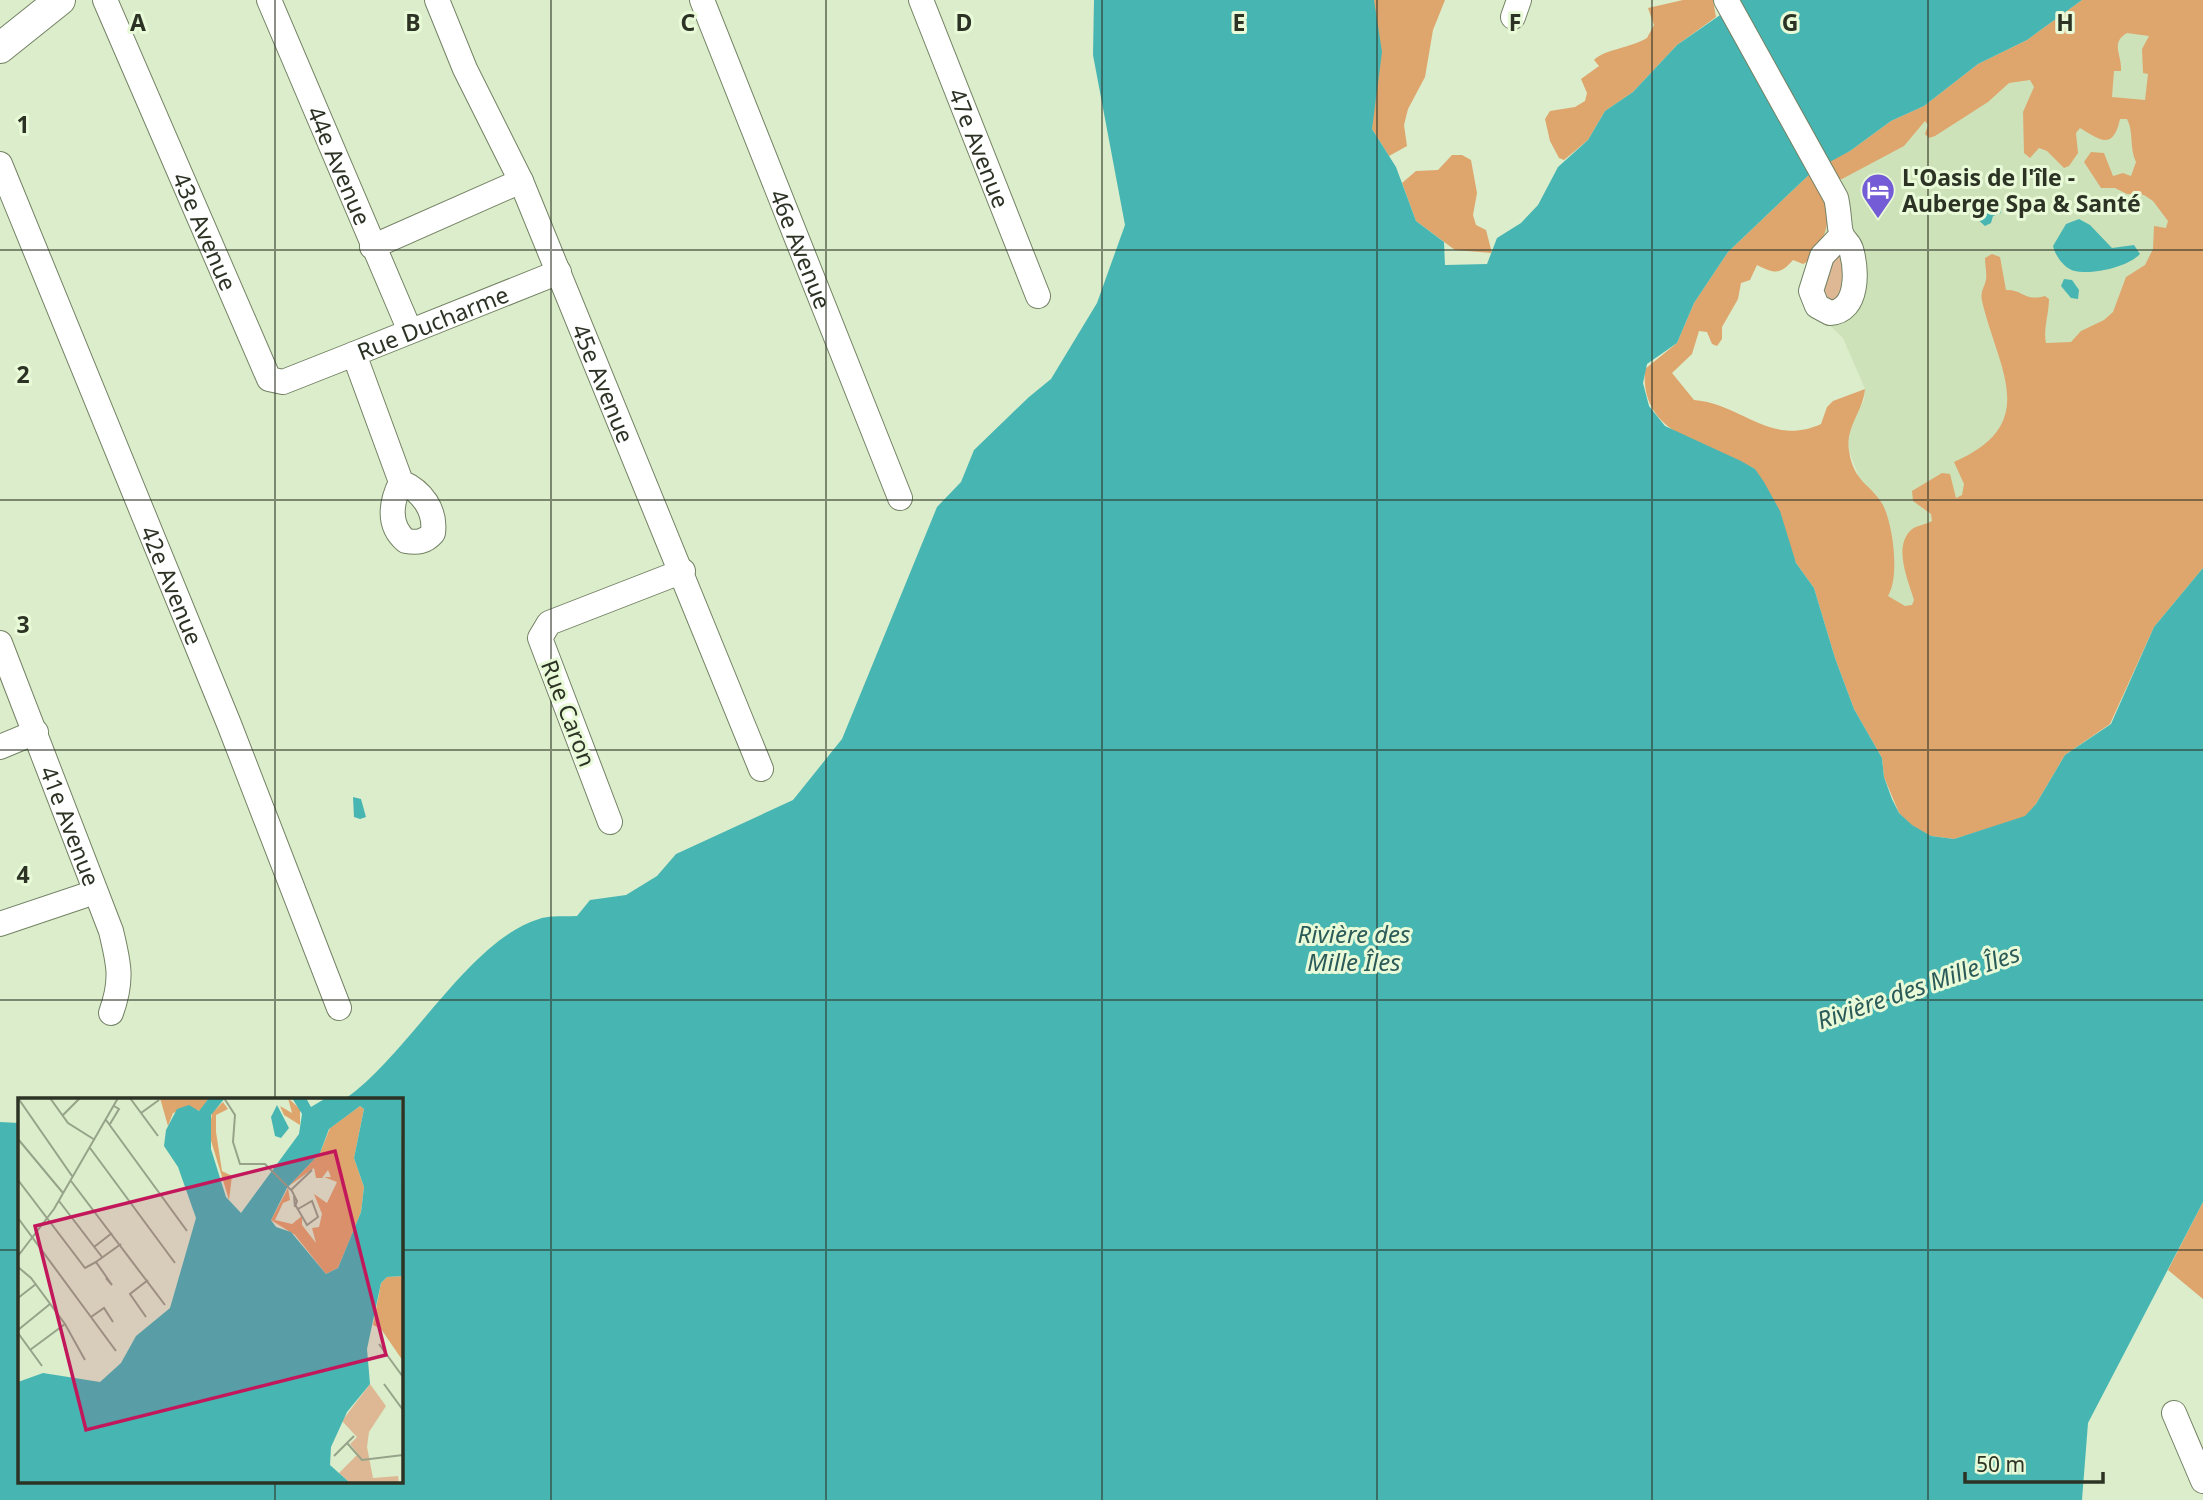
<svg xmlns="http://www.w3.org/2000/svg" width="2203" height="1500" viewBox="0 0 2203 1500" font-family="'Noto Sans',sans-serif">
	<style>
		.built { fill: #cee2ba }
		.green { fill: #deb894 }
		.forest { fill: #dea56d; fill-rule: evenodd }
		.water { fill: #47b6b3 }
		.lines { fill: none; stroke-linecap: round; stroke-linejoin: round }
		.minor-casing { stroke: #738264; stroke-width: 26 }
		.major-casing { stroke: #738264; stroke-width: 32 }
		.minor { stroke: #fff; stroke-width: 24 }
		.major { stroke: #fff; stroke-width: 30 }
		.grid { fill: none; stroke: #2c3325; stroke-width: 2; stroke-opacity: 0.55 }
		.labels { text-anchor: middle; dominant-baseline: central; stroke-width: 6; stroke-linejoin: round; paint-order: stroke }
		.street-label { font-size: 23px; fill: #2c3325; stroke: #e9fad8 }
		.poi-label { font-size: 23px; font-weight: bold; fill: #2c3325; stroke: #e9fad8; text-anchor: start }
		.water-label { font-size: 24px; font-style: italic; fill: #2b5b59; stroke: #e9fad8 }
		.inset-road { fill: none; stroke: #96a389; stroke-width: 2 }
		.view { fill: #c2185b; fill-opacity: 0.15; stroke: #c2185b; stroke-width: 3.5 }
		.inset-edge { fill: none; stroke: #2c3325; stroke-width: 3.5 }
		.grid-label { font-size: 23px; text-anchor: middle; font-weight: bold; fill: #2c3325; stroke: #e9fad8; stroke-width: 6; stroke-linejoin: round; paint-order: stroke }
	</style>
	<rect width="100%" height="100%" fill="#dcedcb"/>
	<polygon class="built" points="2082,0 2203,0 2203,568 2154,627 1882,604 1891,591 1875,495 1861,483 1848,448 1848,431 1864,400 1865,389 1843,338 1823,319 1824,190"/>
	<path class="green" d="M1841 249C1850 263 1850 299 1831 306L1821 296C1818 280 1828 257 1841 249Z"/>
	<g class="forest">
		<polygon points="1374,0 1445,0 1433,30 1425,77 1408,109 1404,125 1407,146 1389,156 1372,129"/>
		<path d="M1683 0H1713L1716 17 1677 45 1633 92 1605 111 1588 140 1564 160 1559 158 1550 141 1545 119 1550 111 1575 107 1585 101 1587 93 1581 79 1599 66 1594 60C1605 49 1631 48 1647 38L1654 25 1648 8Z"/>
		<path d="M2082 0H2203V568L2154 627 2110 724 2065 755 2036 804 2025 817 1954 839 1931 836 1912 826 1899 813 1884 777 1882 758 1854 709 1835 658 1814 588 1796 563 1755 469C1709 443 1639 437 1645 369L1677 343 1694 303 1728 252 1813 171C1829 199 1834 219 1818 248 1813 256 1811 260 1803 264L1793 260C1779 276 1774 273 1757 265L1750 280 1741 283 1738 299 1722 327V339L1717 346 1712 344 1707 332 1699 331 1692 354 1672 373 1694 400C1742 404 1771 447 1821 424L1827 407 1833 401 1865 389C1863 412 1845 427 1849 451 1854 483 1871 484 1883 505 1893 525 1900 576 1888 596L1905 606 1912 605 1914 600C1908 580 1893 547 1911 530 1917 525 1925 525 1932 521L1931 514 1913 501 1912 491 1942 473 1950 474 1956 498 1962 495 1964 484 1954 462C2042 424 1998 369 1982 301 1980 292 1984 288 1986 280 1987 273 1985 265 1985 258L1992 254 2000 257 2006 290C2023 289 2024 302 2045 296L2049 299C2049 313 2043 331 2046 343L2071 342 2081 331 2104 320 2113 312 2126 277 2145 265 2153 249 2154 226 2166 228 2168 221 2153 201 2144 195 2127 194 2115 188H2101L2084 162 2091 152 2104 153 2113 176 2123 173 2131 176 2136 162C2129 148 2134 132 2127 119H2120C2113 151 2100 140 2080 128L2076 133 2078 153 2069 166 2064 168 2047 151 2039 148 2030 158 2024 153 2023 112 2034 87 2030 80 2009 83 1988 102 1935 136 1929 138 1925 134 1928 125 1925 121 1904 146 1842 179H1838L1826 162 1850 151 1891 121 1924 106 1978 64 2027 40ZM2127 33 2149 36 2142 49 2143 73 2148 74 2145 100 2112 97 2114 71H2121C2122 54 2110 43 2127 33Z"/>
		<polygon points="1452,155 1462,155 1471,160 1477,193 1473,215 1476,225 1486,230 1492,253 1455,250 1416,221 1402,183 1416,171 1438,170"/>
		<polygon points="2203,1202 2203,1299 2168,1270"/>
	</g>
	<g class="water">
		<path d="M1094 0H1374L1382 52 1372 129 1396 167 1416 221 1444 242 1445 265 1487 264 1497 238 1521 223 1538 205 1558 167 1588 140 1605 111 1633 92 1677 45 1723 13 1735 0H2082L2027 40 1978 64 1924 106 1891 121 1850 151 1813 171 1728 252 1694 303 1677 343 1647 364 1643 383 1649 406 1665 426 1741 461 1755 469 1764 482 1780 511 1796 563 1814 588 1835 658 1854 709 1882 758 1884 777 1892 799 1899 813 1912 825 1931 836 1954 839 2025 816 2036 804 2065 755 2111 724 2154 627 2203 568V1202L2088 1423 2082 1500H0V1122L19 1123V1481H401V1099H345C409 1054 469 940 539 919 550 915 565 917 577 916L590 900 626 895 657 876 676 854 793 800 842 739 937 507 961 482 974 450 1029 397 1051 379 1097 303 1125 225 1093 55Z"/>
		<polygon points="1991,206 2000,208 2001,213 1993,216 1991,223 1985,226 1975,217"/>
		<path d="M2079 219 2090 225 2112 248 2134 245 2140 254C2128 267 2092 275 2075 271 2064 269 2055 255 2053 246L2066 224Z"/>
		<polygon points="2064,279 2072,280 2079,290 2078,299 2071,298 2061,286"/>
		<polygon points="353,797 361,799 366,817 360,819 354,817"/>
	</g>
	<g class="lines">
		<g class="minor-casing">
			<g id="minor">
				<path id="s1" d="M105 0 269 379 283 382 354 354"/>
				<path id="s2" d="M269 0 410 331"/>
				<path id="s3" d="M437 0 465 69 521 181 761 769"/>
				<path id="s4" d="M702 0 900 498"/>
				<path id="s5" d="M921 0 1038 296"/>
				<path d="M1726 0 1836 198C1839 208 1839 230 1842 236 1845 241 1849 243 1851 249 1857 270 1859 311 1830 313L1817 306 1811 291 1822 256 1842 235"/>
				<polyline points="1513,17 1519,0"/>
				<path id="s6" d="M0 164 229 724 339 1008"/>
				<polyline points="372,247 521,181"/>
				<path id="s7" d="M401 482C391 502 387 525 406 541 417 543 425 542 433 533 436 510 422 491 401 482L354 354 559 272"/>
				<path id="s8" d="M0 643 111 931C119 964 123 980 111 1013"/>
				<polyline points="0,747 36,732"/>
				<polyline points="610,822 540,638 549,623 683,571"/>
				<polyline points="0,924 95,892"/>
				<polyline points="2174,1413 2203,1481"/>
			</g>
		</g>
		<g class="major-casing">
			<polyline id="major" points="0,48 60,0"/>
		</g>
		<use href="#minor" class="minor"/>
		<use href="#major" class="major"/>
	</g>
	<path class="grid" d="M275 0V1099M551 0V1500M826 0V1500M1102 0V1500M1377 0V1500M1652 0V1500M1928 0V1500M0 250H2203M0 500H2203M0 750H2203M0 1000H2203M0 1250H19M401 1250H2203M275 1481V1500"/>
	<defs>
		<g id="hotel-pin" transform="scale(1.75)"><path d="M0 17L-7.5 6A9.5 9.5 0 1 1 7.5 6Z" fill="#745cd6" stroke="#e9fad8"/><path d="M-6-4.5h1.5V1H6V5H4.5V3h-9V5H-6ZM-4 0a1.8 1.8 0 1 1 3.6 0ZM.5 0V-2.5h3Q6-2.5 6 0Z" fill="#fff"/></g>
	</defs>
	<g fill-rule="evenodd">
		<use href="#hotel-pin" x="1878" y="190"/>
	</g>
	<g class="labels">
		<g class="street-label">
			<text stroke="none"><textPath href="#s5" startOffset="159">47e Avenue</textPath></text>
			<text stroke="none"><textPath href="#s2" startOffset="180">44e Avenue</textPath></text>
			<text stroke="none"><textPath href="#s1" startOffset="252">43e Avenue</textPath></text>
			<text stroke="none"><textPath href="#s4" startOffset="268">46e Avenue</textPath></text>
			<text stroke="none"><textPath href="#s7" startOffset="380">Rue Ducharme</textPath></text>
			<text stroke="none"><textPath href="#s3" startOffset="418">45e Avenue</textPath></text>
			<text stroke="none"><textPath href="#s6" startOffset="455">42e Avenue</textPath></text>
			<text transform="translate(569 713) rotate(69)">Rue Caron</text>
			<text stroke="none"><textPath href="#s8" startOffset="196">41e Avenue</textPath></text>
		</g>
		<g class="poi-label">
			<text x="1902" y="177">L'Oasis de l'île -<tspan x="1902" dy="26">Auberge Spa &amp; Santé</tspan></text>
		</g>
		<g class="water-label">
			<text x="1354" y="933">Rivière des<tspan x="1354" dy="28">Mille Îles</tspan></text>
			<text transform="translate(1918 986) rotate(-19)">Rivière des Mille Îles</text>
		</g>
	</g>
	<g transform="translate(18 1098)">
		<rect width="385" height="385" fill="#dcedcb"/>
		<path d="M352 286 368 308 351 334 349 349 355 380 380 378 381 385H332L321 375 340 356 332 346 339 339 324 323Z" fill="#deb894"/>
		<path d="M142 0H191L182 13 173 10 155 15 150 28ZM270 0 282 11V27L266 17 262 8 274 15ZM205 4 210 11 198 17V34L204 73 214 78 211 102 191 36 194 15ZM342 8 346 11 336 60 346 89 343 114 320 170 308 176 277 137 253 122 270 90 272 102 265 105 257 122 274 126 284 118V127L298 145 294 130 301 129 304 116 296 96 309 105 319 84 306 79H313L310 72 304 80H298L296 70 271 88 302 55 312 30ZM385 178V263L363 231 355 227 363 185 369 179Z" fill="#dea56d"/>
		<path d="M191 0H207L193 17V51L208 99 223 115 281 36 284 16 274 0H288L293 9 308 0H383L385 178 369 179 363 185 349 251 352 286 329 314 313 349 312 367 332 385H0V284L25 275 82 284 103 265 118 238 152 210 178 120 160 69 146 48 148 32 159 11 171 7 181 13ZM342 8 346 11 336 60 346 89 343 114 320 170 308 176 273 134 258 129 253 122 269 90 302 55 311 31ZM259 7 271 30 263 40 257 38 253 19Z" fill="#47b6b3" fill-rule="evenodd"/>
		<path class="inset-road" d="M0 0 54 78M32 0 50 25 77 42M112 0 140 38M206 0 217 17 215 44 222 66H247L274 93 279 103 277 109 276 98M123 15 141 2M44 18 62 0M88 22 169 133M92 26 101 11 96 8M0 41 45 95M72 50 157 165M0 82 67 170 78 164M53 83 147 207M273 92 294 72M41 103 84 159M278 108 289 127 300 119 294 103 280 111M0 120 98 253M76 149 94 135M0 158 36 111 100 0M0 169 13 180 47 226 67 262M88 180 94 187 78 164 103 146M0 200 18 186M73 219 86 210 95 224M128 219 112 196 130 182M0 232 32 206M0 235 24 268M361 246 385 279M12 252 47 226M366 286 385 312M329 345 344 362 385 357M316 358 336 338"/>
		<path class="view" d="M317 53 368 257 68 332 17 128Z"/>
		<rect width="385" height="385" class="inset-edge"/>
	</g>
	<g class="grid-label">
		<text x="138" y="31">A</text>
		<text x="413" y="31">B</text>
		<text x="688" y="31">C</text>
		<text x="964" y="31">D</text>
		<text x="1239" y="31">E</text>
		<text x="1515" y="31">F</text>
		<text x="1790" y="31">G</text>
		<text x="2065" y="31">H</text>
		<text x="23" y="133">1</text>
		<text x="23" y="383">2</text>
		<text x="23" y="633">3</text>
		<text x="23" y="883">4</text>
	</g>
	<path d="M1965 1472v10h138v-10" fill="none" stroke="#2c3325" stroke-width="3.5"/>
	<text x="1976" y="1472" font-size="21" fill="#2c3325" stroke="#e9fad8" stroke-width="5" paint-order="stroke">50 m</text>
</svg>
